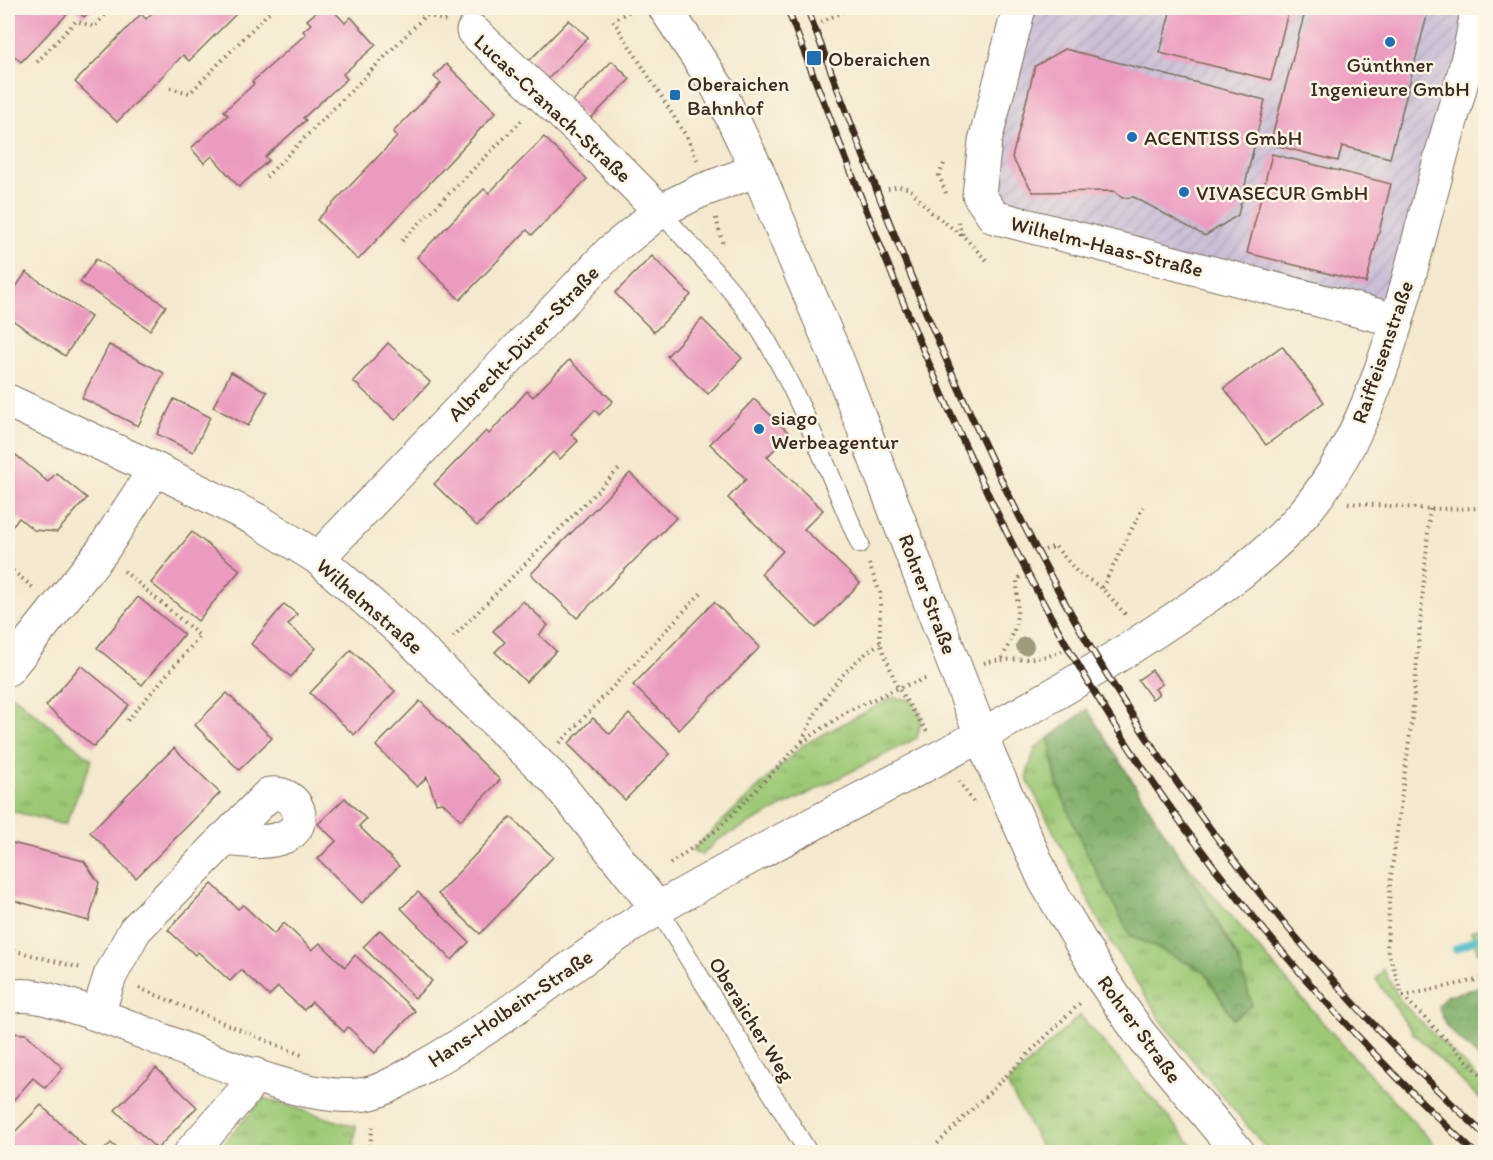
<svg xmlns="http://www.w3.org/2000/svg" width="1493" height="1160" viewBox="0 0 1493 1160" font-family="Itim,sans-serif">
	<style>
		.industrial { fill: url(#industrial-furrows) }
		.grass { fill: url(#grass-tufts); stroke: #6c7a4a; stroke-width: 1.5 }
		.forest { fill: url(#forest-crowns); stroke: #5c6c42; stroke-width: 1.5 }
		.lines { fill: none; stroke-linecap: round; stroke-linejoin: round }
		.stream { stroke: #4bb8c5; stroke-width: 8 }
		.building { fill: #ec9bc0 }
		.service-casing { stroke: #7c6d5c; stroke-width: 20 }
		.minor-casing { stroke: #7c6d5c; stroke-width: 35 }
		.path { stroke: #7c6d5c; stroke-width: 4; stroke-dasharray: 1.5 4.5; stroke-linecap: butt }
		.service { stroke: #fff; stroke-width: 18 }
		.minor { stroke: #fff; stroke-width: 33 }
		.rail-casing { stroke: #3b2a1e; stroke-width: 7 }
		.rail { stroke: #fcf5e5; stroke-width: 4.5; stroke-dasharray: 14; stroke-linecap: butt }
		.tree { fill: #9e9a7c }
		.poi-dot { fill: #1f6fb2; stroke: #fcf5e5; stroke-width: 2 }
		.labels { text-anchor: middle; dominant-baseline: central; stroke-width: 5; stroke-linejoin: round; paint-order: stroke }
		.poi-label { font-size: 21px; fill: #3b2a1e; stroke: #fcf5e5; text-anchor: start }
		.street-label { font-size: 21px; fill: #3b2a1e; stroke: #fcf5e5 }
	</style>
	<defs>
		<pattern id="industrial-furrows" width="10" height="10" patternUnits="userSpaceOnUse" patternTransform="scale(1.5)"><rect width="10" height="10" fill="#cabfd6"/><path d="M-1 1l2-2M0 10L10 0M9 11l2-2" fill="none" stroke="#aea4b7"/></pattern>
		<pattern id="grass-tufts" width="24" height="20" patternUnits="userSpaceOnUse" patternTransform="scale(1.5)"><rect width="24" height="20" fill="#9dc976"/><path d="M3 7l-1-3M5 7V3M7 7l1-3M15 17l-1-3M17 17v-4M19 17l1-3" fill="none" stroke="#81a360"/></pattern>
		<pattern id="forest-crowns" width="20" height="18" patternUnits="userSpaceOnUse" patternTransform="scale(1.5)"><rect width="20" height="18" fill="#7ead67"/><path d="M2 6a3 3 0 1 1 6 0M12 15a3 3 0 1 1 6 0" fill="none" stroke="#688d54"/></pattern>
	</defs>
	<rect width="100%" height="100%" fill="#fcf5e5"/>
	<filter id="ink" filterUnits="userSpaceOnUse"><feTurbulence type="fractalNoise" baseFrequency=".0167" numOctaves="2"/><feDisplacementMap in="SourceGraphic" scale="12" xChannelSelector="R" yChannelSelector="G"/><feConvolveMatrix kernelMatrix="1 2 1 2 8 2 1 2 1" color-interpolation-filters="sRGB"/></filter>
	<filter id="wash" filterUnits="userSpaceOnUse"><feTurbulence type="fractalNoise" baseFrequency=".008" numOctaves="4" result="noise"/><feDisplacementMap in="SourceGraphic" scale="24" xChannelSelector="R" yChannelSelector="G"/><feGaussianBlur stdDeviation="1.35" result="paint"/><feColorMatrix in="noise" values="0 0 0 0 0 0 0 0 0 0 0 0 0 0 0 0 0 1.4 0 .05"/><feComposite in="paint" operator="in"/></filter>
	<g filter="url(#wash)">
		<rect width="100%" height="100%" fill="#f4e9ce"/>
		<polygon class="industrial" points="1019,8 1477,8 1396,320 994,217 985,141"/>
		<g class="grass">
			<polygon points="10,693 92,760 65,825 8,810 8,696"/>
			<polygon points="893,697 911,700 922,717 917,738 717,840 702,855 692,850 803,745"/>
			<polygon points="1049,738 1057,784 1085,848 1130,935 1204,971 1233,1019 1239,960 1178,854 1323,1023 1441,1152 1269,1152 1167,1029 1106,935 1026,777 1035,749"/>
			<polygon points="1485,925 1485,952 1478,953 1471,932"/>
			<polygon points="1383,969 1402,1003 1485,1085 1485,1104 1412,1032 1376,979"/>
			<polygon points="1080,1015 1198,1152 1044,1152 1007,1084"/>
			<polygon points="264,1098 356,1127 353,1152 215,1152"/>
		</g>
		<g class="forest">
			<polygon points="1087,709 1178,854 1239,960 1252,1005 1233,1019 1204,971 1130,935 1084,848 1057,784 1049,738"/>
			<polygon points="1485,986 1486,986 1485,1064 1446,1026 1438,1006 1446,996"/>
		</g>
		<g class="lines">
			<polyline class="stream" points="1456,949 1486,934"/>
		</g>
		<g id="blocks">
			<g class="building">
				<polygon points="8,8 73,8 21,62 8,50"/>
				<polygon points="74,8 93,8 84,17"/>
				<polygon points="157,8 242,8 189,61 183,55 117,122 75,82 141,14 146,19"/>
				<polygon points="321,8 331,8 345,23 351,17 376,45 343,74 347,79 303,118 306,120 265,157 269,160 239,187 212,156 204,163 191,148 228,115 224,111 254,84 252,82 306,34 303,31 311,24 307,20"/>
				<polygon points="1171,8 1289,8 1271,80 1160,53"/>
				<polygon points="1306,8 1429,8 1390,158 1342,146 1338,161 1270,144"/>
				<polygon points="569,20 588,37 548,79 529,61"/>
				<polygon points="1065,49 1265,100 1238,215 1205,236 1134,197 1122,198 1114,191 1033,192 1012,158 1035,66"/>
				<polygon points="612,61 630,79 588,121 570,104"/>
				<polygon points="446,64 496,112 358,260 317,220 397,137 393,132 441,83 434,77"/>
				<polygon points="544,137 587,179 532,235 527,230 460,300 417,257 484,189 489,193"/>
				<polygon points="1272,154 1391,184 1366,283 1247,253"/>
				<polygon points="652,256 691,295 654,332 615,293"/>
				<polygon points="96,259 166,306 150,330 80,282"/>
				<polygon points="26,272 91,317 65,356 8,317 8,299"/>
				<polygon points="702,319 742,358 708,394 667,356"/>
				<polygon points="388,343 430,382 395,420 353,381"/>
				<polygon points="109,345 164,373 138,426 82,398"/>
				<polygon points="1282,346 1324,402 1266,445 1224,388"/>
				<polygon points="569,360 613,401 599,415 595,410 571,434 578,441 560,459 553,452 477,526 434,484 486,431 489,434 527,391 533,397"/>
				<polygon points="231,372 267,392 248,426 213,407"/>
				<polygon points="174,399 210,417 193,452 157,434"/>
				<polygon points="754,399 790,434 767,457 823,510 804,529 860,583 816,628 761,574 783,551 728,498 746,479 710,444"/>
				<polygon points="16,455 48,482 56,473 87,498 57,532 34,530 19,518 12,526 8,522 8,465"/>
				<polygon points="630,473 676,518 577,618 531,574"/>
				<polygon points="192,532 240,570 198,621 151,583"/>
				<polygon points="138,597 184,634 142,685 97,648"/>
				<polygon points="523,601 548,625 539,635 556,651 526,682 495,652 505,642 493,631"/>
				<polygon points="714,602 760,647 679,730 633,685"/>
				<polygon points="284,604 297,614 288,625 316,648 291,677 251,644"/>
				<polygon points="351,650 395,691 354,735 310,693"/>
				<polygon points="81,665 129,705 94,747 46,706"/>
				<polygon points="1152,670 1162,684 1155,689 1159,694 1152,699 1138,680"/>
				<polygon points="227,693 272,738 239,770 195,725"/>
				<polygon points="420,701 500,780 461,820 442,802 436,803 427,777 417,787 376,746"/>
				<polygon points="629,714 670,754 625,800 568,744 593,718 610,734"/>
				<polygon points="174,748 220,793 136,878 90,832"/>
				<polygon points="345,798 366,819 359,826 399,866 362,903 318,859 336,841 318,824"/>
				<polygon points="511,817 553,857 480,934 438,894"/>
				<polygon points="8,842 84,861 99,883 89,921 8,899"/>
				<polygon points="212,884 238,909 243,905 274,934 284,923 312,950 320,943 345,967 355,955 415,1011 375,1053 348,1027 344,1032 312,1002 304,1010 278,987 269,996 241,970 230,981 198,952 195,955 168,930"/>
				<polygon points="418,892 469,942 452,960 401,908"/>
				<polygon points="380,930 432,981 415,998 363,947"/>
				<polygon points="8,1033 26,1034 63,1068 45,1088 33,1078 8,1106"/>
				<polygon points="156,1068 197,1107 157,1149 115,1110"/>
				<polygon points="41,1105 62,1125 90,1152 8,1152 8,1139"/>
				<polygon points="111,1143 121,1152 102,1152"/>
			</g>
		</g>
	</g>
	<g filter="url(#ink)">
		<use href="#blocks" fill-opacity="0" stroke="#7c6d5c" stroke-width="1.5"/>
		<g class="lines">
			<g class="service-casing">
				<g id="service">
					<path d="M660 211C696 253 739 293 767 341 804 405 830 477 860 544"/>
					<polyline points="658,909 808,1152"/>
				</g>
			</g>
			<g class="minor-casing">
				<g id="minor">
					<polyline points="665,8 718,88 757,170 839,364 990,758 1045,881 1103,980 1140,1034 1238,1152"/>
					<polyline points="1019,8 985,141 979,195 994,217 1396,320"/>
					<polyline points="473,31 595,145 660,211"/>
					<polyline points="8,401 155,469 257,520 318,558 407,636 556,781 658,909"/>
					<polyline points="318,558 611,251 660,211 698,192 757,170"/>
					<polyline points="8,669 102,551 155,469"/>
					<path d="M8 997C31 992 54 1001 77 1008 153 1030 292 1107 366 1094 385 1091 404 1077 421 1068 507 1021 581 954 666 904 827 811 998 736 1153 633 1207 597 1262 563 1304 513 1380 423 1405 287 1436 175 1450 120 1470 64 1477 8"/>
					<path d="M98 1014 110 976 135 930 269 794C299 790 311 826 284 837 266 845 241 840 223 839"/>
					<polyline points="191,1152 243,1093 254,1074"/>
				</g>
			</g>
			<g class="path">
				<polyline points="404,8 446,21"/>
				<polyline points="634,9 613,20 688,139 697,160"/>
				<polyline points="821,22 845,11 846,8"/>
				<polyline points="37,62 76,21 94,27 111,8"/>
				<polyline points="170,88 190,93 273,8"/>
				<polyline points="944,164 939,175 947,196"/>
				<polyline points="266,177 426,15"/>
				<polyline points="888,189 899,186 910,189 931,212 965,238 988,262"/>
				<polyline points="716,218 723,245"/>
				<polyline points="958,222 964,238"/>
				<polyline points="402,241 524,118"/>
				<polyline points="1348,503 1430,509 1486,508"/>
				<polyline points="1430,509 1412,718 1390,884 1387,949 1403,996 1486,1080"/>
				<polyline points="1045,550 1055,546 1078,573 1102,588 1127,616"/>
				<polyline points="869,564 880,593 880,643 898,688 927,732"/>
				<polyline points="8,567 35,589"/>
				<polyline points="124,571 200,636 127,721"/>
				<polyline points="1102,588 1143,507"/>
				<polyline points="453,637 621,467"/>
				<path d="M1002 658C1019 626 1018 615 1017 579L1023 575"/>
				<path d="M984 663C1009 657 1040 662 1062 651"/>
				<path d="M802 741C821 698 841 670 880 643"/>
				<polyline points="560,743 701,593"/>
				<polyline points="959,781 973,802"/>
				<polyline points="670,864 719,828 801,743 848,711 898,688 928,678"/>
				<polyline points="8,949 81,968"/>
				<polyline points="139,988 304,1056"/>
				<polyline points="1403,996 1486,978"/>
				<polyline points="369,1152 373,1124"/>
				<polyline points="929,1152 1082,1001"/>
			</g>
			<use href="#service" class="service"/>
			<use href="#minor" class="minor"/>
			<g class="rail-casing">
				<g id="rail">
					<path d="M787 8C868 214 944 423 1051 617 1160 817 1308 998 1474 1152"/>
					<path d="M807 8C884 212 961 417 1068 608 1177 804 1321 984 1486 1136"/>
				</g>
			</g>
			<use href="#rail" class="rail"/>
		</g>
		<circle class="tree" cx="1025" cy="646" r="9"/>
	</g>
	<g class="poi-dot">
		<circle cx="1390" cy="42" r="6"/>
		<rect x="806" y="50" width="16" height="16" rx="3"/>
		<rect x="669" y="89" width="12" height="12" rx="3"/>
		<circle cx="1132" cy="137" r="6"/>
		<circle cx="1184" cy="192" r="6"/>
		<circle cx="759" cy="429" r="6"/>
	</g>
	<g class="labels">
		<g class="poi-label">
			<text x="828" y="58">Oberaichen</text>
			<text x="1390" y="64" text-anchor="middle">Günthner<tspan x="1390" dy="24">Ingenieure GmbH</tspan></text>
			<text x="687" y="83">Oberaichen<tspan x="687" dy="24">Bahnhof</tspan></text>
			<text x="1144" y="137">ACENTISS GmbH</text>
			<text x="1196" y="192">VIVASECUR GmbH</text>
			<text x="771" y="417">siago<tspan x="771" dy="24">Werbeagentur</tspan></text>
		</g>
		<g class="street-label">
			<text transform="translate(553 108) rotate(43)">Lucas-Cranach-Straße</text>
			<text transform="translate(1107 246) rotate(14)">Wilhelm-Haas-Straße</text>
			<text transform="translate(523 343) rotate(-46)">Albrecht-Dürer-Straße</text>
			<text transform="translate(1382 352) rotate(-71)">Raiffeisenstraße</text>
			<text transform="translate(928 594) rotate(69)">Rohrer Straße</text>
			<text transform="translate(370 606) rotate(41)">Wilhelmstraße</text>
			<text transform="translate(510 1008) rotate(-34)">Hans-Holbein-Straße</text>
			<text transform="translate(752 1019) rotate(58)">Oberaicher Weg</text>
			<text transform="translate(1140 1029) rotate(54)">Rohrer Straße</text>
		</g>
	</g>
	<rect width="1493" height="1160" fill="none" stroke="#fcf5e5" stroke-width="30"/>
</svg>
